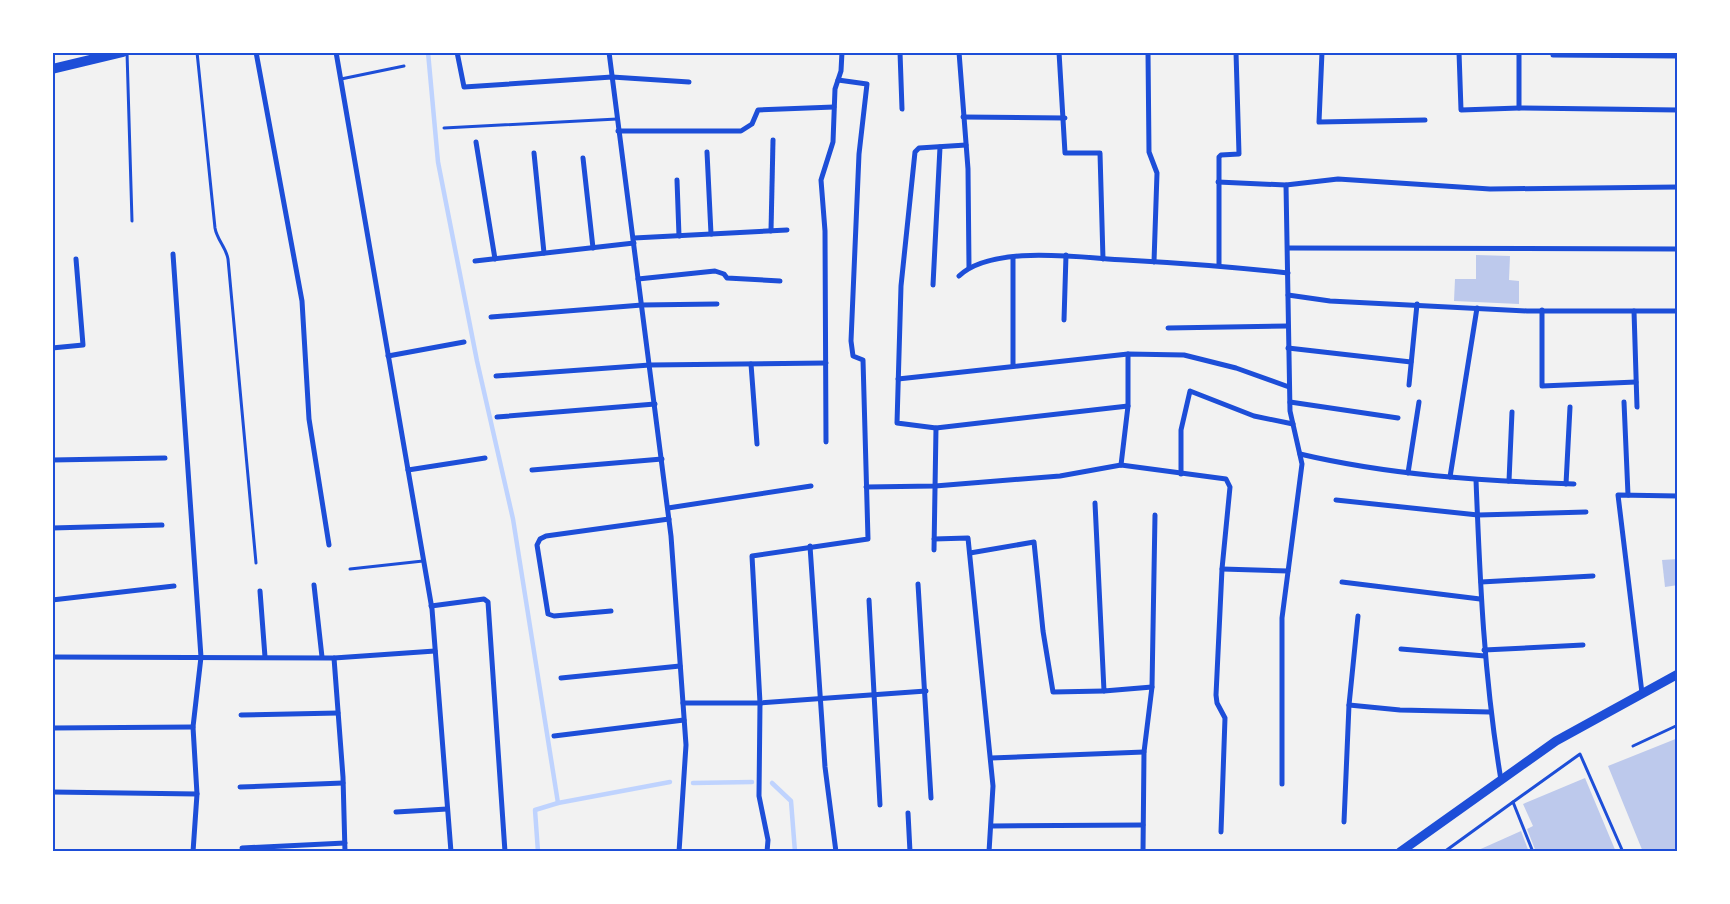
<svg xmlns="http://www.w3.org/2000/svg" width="1730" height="904" viewBox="0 0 1730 904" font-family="Spectral,serif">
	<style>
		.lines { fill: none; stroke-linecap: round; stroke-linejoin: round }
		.stream { stroke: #bfd3fe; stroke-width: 4.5 }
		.building { fill: #bdc9ec }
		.service { stroke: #1d4ed8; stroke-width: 3 }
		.minor { stroke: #1d4ed8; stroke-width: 5 }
		.tertiary { stroke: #1d4ed8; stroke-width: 9 }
		.secondary { stroke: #1d4ed8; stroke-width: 10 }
		.neatline { fill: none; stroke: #1d4ed8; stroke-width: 2 }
	</style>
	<rect width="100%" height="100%" fill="#f2f2f2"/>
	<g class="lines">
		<g class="stream">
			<polyline points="428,52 438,162 477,361 513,519 558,803"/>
			<polyline points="693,783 752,782"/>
			<polyline points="772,783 791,801 795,852"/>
			<polyline points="538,852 535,810 558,803 670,782"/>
		</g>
	</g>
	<g class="building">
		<polygon points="1476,255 1510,256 1509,280 1519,281 1519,304 1454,301 1455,279 1476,279"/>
		<polygon points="1678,559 1678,585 1665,587 1662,560"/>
		<polygon points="1678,738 1678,852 1643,852 1608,766"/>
		<polygon points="1585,778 1616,852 1536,852 1527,829 1533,826 1523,804"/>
		<polygon points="1521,831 1529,852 1474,852"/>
	</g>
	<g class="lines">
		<g class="service">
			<polyline points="127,52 132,221"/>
			<path d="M197 52 215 228C217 240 226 247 228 259L256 563"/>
			<polyline points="341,79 404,66"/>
			<polyline points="444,128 617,119"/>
			<polyline points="350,569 423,561"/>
			<polyline points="1633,746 1678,725"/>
			<polyline points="1513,802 1580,754 1623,852"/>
			<polyline points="1444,852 1513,802 1533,852"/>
		</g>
		<g class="minor">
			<polyline points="256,52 302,301 309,419 329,545"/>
			<polyline points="336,52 432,609 451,852"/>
			<polyline points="457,52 464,87 612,77 689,82"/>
			<polyline points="609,52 671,536 686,745 679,852"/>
			<polyline points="900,52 902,109"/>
			<polyline points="959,52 968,169 969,267"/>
			<polyline points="1059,52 1065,153 1100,153 1103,259"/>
			<polyline points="1148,52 1149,152 1157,173 1154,262"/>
			<polyline points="1322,52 1319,122 1425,120"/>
			<polyline points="1459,52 1461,110 1519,108 1678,110"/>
			<polyline points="1519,52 1519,108"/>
			<polyline points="1553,55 1678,56"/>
			<polyline points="963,117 1065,118"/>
			<polyline points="618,131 741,131 752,124 758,110 834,107"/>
			<polyline points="476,142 495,259"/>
			<polyline points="966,145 919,148 915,152 901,286 897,423 936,428 1128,406"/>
			<polyline points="707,152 711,234"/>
			<polyline points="534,153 544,253"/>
			<polyline points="583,158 593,248"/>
			<polyline points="677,180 679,236"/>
			<polyline points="1218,182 1286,185 1338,179 1490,189 1678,187"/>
			<polyline points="771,231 773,140"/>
			<polyline points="634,238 787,230"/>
			<polyline points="1288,248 1678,249"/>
			<polyline points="173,254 201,657 193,727 197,794 193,852"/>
			<polyline points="1013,257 1013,366"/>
			<polyline points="475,261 634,243"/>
			<polyline points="1219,265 1219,157 1221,155 1239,154 1236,52"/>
			<path d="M959 276C993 244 1081 258 1125 260 1180 263 1234 267 1288 273"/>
			<polyline points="638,279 715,271 724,274 727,278 780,281"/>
			<polyline points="933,285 940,147"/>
			<polyline points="1288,295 1330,301 1527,311 1678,311"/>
			<polyline points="1542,310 1542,386 1636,382"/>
			<polyline points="1634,311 1637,407"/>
			<polyline points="491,317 642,305 717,304"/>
			<polyline points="1064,320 1066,255"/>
			<polyline points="1168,328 1288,326"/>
			<polyline points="52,348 83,345 76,259"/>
			<polyline points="1288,348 1411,362"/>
			<polyline points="388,356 464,342"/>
			<polyline points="751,364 757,444"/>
			<polyline points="496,376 650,365 826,363"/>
			<polyline points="898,379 1128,354 1184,355 1236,368 1289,387"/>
			<polyline points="1409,385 1417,304"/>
			<polyline points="1290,402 1398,418"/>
			<polyline points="1624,402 1628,495"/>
			<polyline points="497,417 655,404"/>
			<polyline points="826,442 825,231 821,180 833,142 835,89 841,71 842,52"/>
			<path d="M1300 454C1389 475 1481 481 1574 484"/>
			<polyline points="52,460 165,458"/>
			<polyline points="1121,465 1128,406 1128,354"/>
			<polyline points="408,470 485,458"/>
			<polyline points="532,470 662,459"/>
			<polyline points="1408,473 1419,402"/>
			<polyline points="1181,474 1181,430 1190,391 1254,416 1293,424"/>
			<polyline points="1450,477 1477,308"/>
			<path d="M1476 480C1480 582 1484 678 1501 780"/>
			<polyline points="1509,481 1512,412"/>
			<polyline points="1566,484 1570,407"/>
			<polyline points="866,487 935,486 1060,476 1121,465 1226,479 1230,487 1222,569 1216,695 1217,703 1225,718 1221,832"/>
			<polyline points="1336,500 1478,515 1586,512"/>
			<polyline points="1095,503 1104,691 1152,687"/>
			<polyline points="668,508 811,486"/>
			<polyline points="52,528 162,525"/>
			<polyline points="934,539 968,538 993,786 989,852"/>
			<polyline points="810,546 825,767 836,852"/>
			<polyline points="934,550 936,428"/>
			<polyline points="970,553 1034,542 1043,631 1053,692 1104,691"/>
			<polyline points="1222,569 1288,571"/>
			<polyline points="1342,582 1480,599"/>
			<polyline points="1481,582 1593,576"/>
			<polyline points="918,584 931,798"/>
			<polyline points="314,585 322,657"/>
			<polyline points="260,591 265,657"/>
			<polyline points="52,600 174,586"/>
			<polyline points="869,600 880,805"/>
			<polyline points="431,606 484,599 488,602 505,852"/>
			<polyline points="611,611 554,616 548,614 537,545 540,539 546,536 669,519"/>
			<polyline points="1401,649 1485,656"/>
			<polyline points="1484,650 1583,645"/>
			<polyline points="52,657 334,658 435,651"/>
			<polyline points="334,658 343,777 345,852"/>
			<polyline points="561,678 680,666"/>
			<polyline points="1642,693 1618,495 1678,496"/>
			<polyline points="683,703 760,703 926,691"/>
			<polyline points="1349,705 1400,710 1490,712"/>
			<polyline points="241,715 338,713"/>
			<polyline points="52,728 193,727"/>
			<polyline points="554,736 684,720"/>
			<polyline points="991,758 1144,752"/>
			<polyline points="1282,784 1282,618 1302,464 1290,411 1286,185"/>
			<polyline points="240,787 343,783"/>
			<polyline points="52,792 197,794"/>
			<polyline points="396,812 447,809"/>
			<polyline points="908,813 910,852"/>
			<polyline points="1344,822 1349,705 1358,616"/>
			<polyline points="992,826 1143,825"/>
			<polyline points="242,848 345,843"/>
			<polyline points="116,852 140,852"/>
			<polyline points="767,852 768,840 759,796 760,703 752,556 868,539 863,360 853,356 851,341 859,154 867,84 838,80"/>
			<polyline points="1143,852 1144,752 1152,687 1155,515"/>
		</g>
		<polyline class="tertiary" points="1400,852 1556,741 1678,674"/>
		<polyline class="secondary" points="52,69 123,52"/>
	</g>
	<rect width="1730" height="904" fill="none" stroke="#ffffff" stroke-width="108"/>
	<rect x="54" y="54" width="1622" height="796" class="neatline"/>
</svg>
